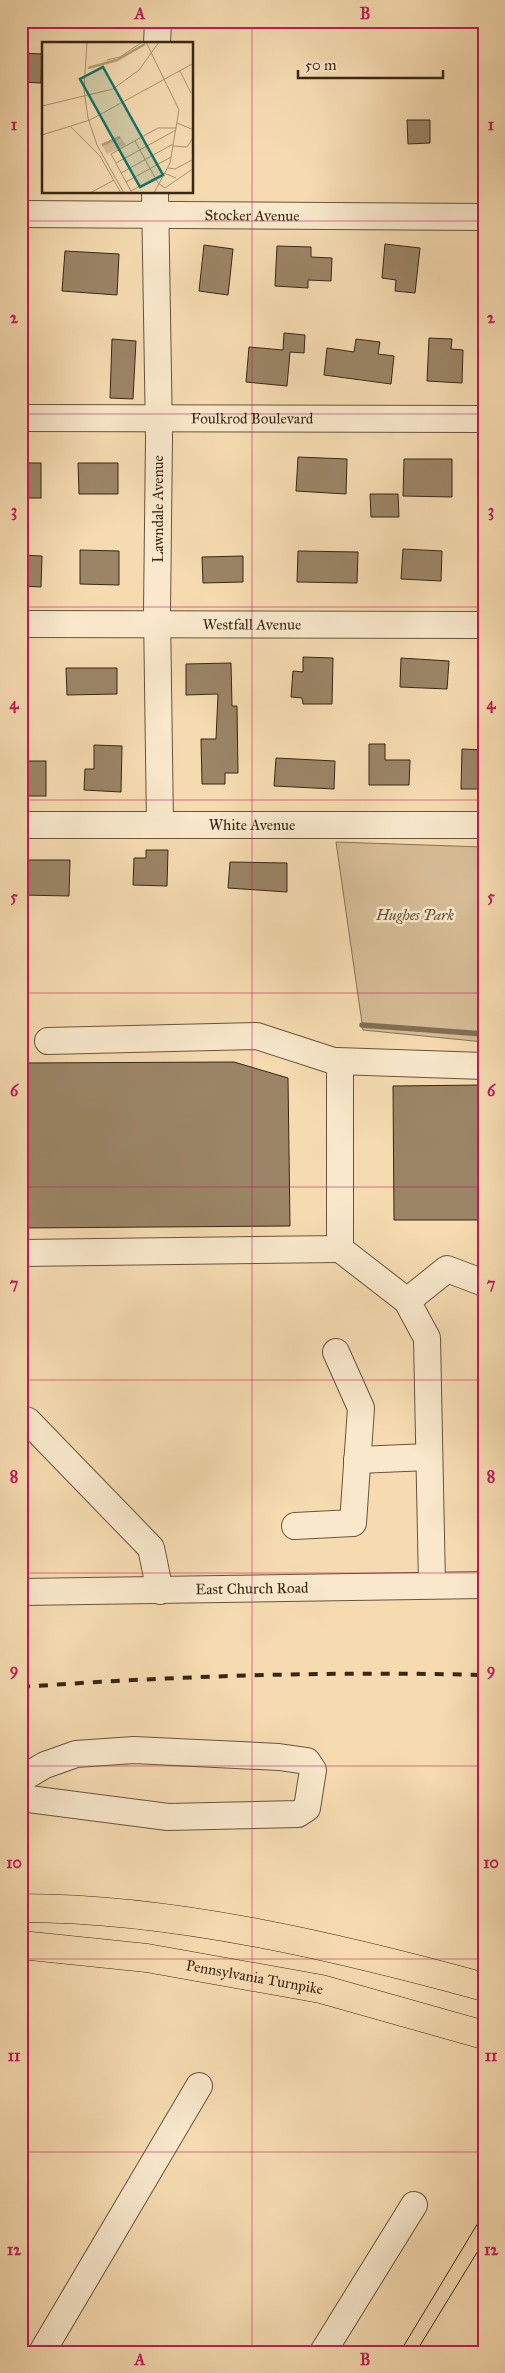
<svg xmlns="http://www.w3.org/2000/svg" width="505" height="2373" viewBox="0 0 505 2373" font-family="'IM FELL Great Primer',serif">
	<style>
		.green { fill: #d6bc96; stroke: #877256 }
		.lines { fill: none; stroke-linecap: round; stroke-linejoin: round }
		.stream { stroke: #836e53; stroke-width: 5.5 }
		.building { fill: #9b8566; stroke: #382715 }
		.minor-casing { stroke: #68543c; stroke-width: 28 }
		.highway-casing { stroke: #382715; stroke-width: 29 }
		.minor { stroke: #f9e8cc; stroke-width: 26 }
		.highway { stroke: #f6dbb1; stroke-width: 28 }
		.tram { stroke: #382715; stroke-width: 1 }
		.rail { stroke: #382715; stroke-width: 4; stroke-dasharray: 9 9; stroke-linecap: butt }
		.grid { fill: none; stroke: #c2185b; stroke-width: 1; stroke-opacity: 0.55 }
		.labels { text-anchor: middle; dominant-baseline: central; stroke-width: 5; stroke-linejoin: round; paint-order: stroke }
		.street-label { font-size: 15px; fill: #382715; stroke: #f9e8cc }
		.park-label { font-size: 15px; font-style: italic; fill: #604c35; stroke: #f9e8cc }
		.inset-river { fill: none; stroke: #b59e7c; stroke-width: 2.5 }
		.inset-road { fill: none; stroke: #aa9373; stroke-width: 1 }
		.view { fill: #0f766e; fill-opacity: 0.15; stroke: #0f766e; stroke-width: 2.5 }
		.inset-edge { fill: none; stroke: #382715; stroke-width: 2.5 }
		.neatline { fill: none; stroke: #c2185b; stroke-width: 2 }
		.grid-label { font-size: 16px; text-anchor: middle; font-weight: bold; fill: #c2185b }
	</style>
	<rect width="100%" height="100%" fill="#f6dbb1"/>
	<filter id="stains"><feTurbulence type="fractalNoise" baseFrequency=".004" numOctaves="4"/><feColorMatrix values="0 0 0 0 .2 0 0 0 0 .09 0 0 0 0 .02 0 0 0 .5 -.17"/></filter>
	<radialGradient id="worn" r=".72"><stop offset=".6" stop-color="#630" stop-opacity="0"/><stop offset="1" stop-color="#630" stop-opacity=".3"/></radialGradient>
	<polygon class="green" points="336,842 484,847 484,1042 363,1030"/>
	<g class="lines">
		<polyline class="stream" points="362,1025 484,1034"/>
	</g>
	<g class="building">
		<polygon points="21,53 42,54 41,83 21,82"/>
		<polygon points="407,120 430,120 430,143 408,144"/>
		<polygon points="385,244 420,248 415,293 395,291 396,280 382,278"/>
		<polygon points="204,245 233,249 228,295 199,291"/>
		<polygon points="277,246 311,247 311,257 332,258 331,281 308,280 308,288 275,286"/>
		<polygon points="65,251 119,254 117,295 62,291"/>
		<polygon points="284,333 305,335 304,353 290,352 287,386 246,382 249,347 283,350"/>
		<polygon points="429,338 452,339 451,349 463,350 462,383 427,381"/>
		<polygon points="112,339 136,341 133,399 110,398"/>
		<polygon points="356,339 380,342 378,354 394,356 391,384 324,375 327,348 354,352"/>
		<polygon points="298,457 347,459 346,494 296,491"/>
		<polygon points="404,459 452,459 452,497 403,496"/>
		<rect x="21" y="463" width="20" height="35"/>
		<polygon points="78,463 118,463 118,494 79,494"/>
		<polygon points="370,494 398,494 399,517 371,517"/>
		<polygon points="403,549 442,551 441,581 401,579"/>
		<polygon points="80,550 119,551 119,585 80,584"/>
		<polygon points="298,551 358,552 357,583 297,582"/>
		<polygon points="21,555 42,556 41,587 21,586"/>
		<polygon points="243,556 243,582 203,583 202,557"/>
		<polygon points="303,657 333,658 332,704 303,704 302,698 291,697 293,671 303,672"/>
		<polygon points="401,658 449,661 447,689 400,687"/>
		<polygon points="231,663 232,706 237,706 238,773 225,773 225,784 202,784 201,739 216,739 218,694 186,695 186,664"/>
		<polygon points="66,668 117,668 117,694 67,695"/>
		<polygon points="369,744 385,744 385,760 410,760 409,785 369,785"/>
		<polygon points="94,745 122,746 121,792 84,790 85,769 94,769"/>
		<polygon points="462,749 484,750 484,789 461,789"/>
		<polygon points="276,758 335,761 334,789 274,786"/>
		<rect x="21" y="761" width="25" height="35"/>
		<polygon points="146,850 168,850 167,886 133,885 134,858 146,858"/>
		<polygon points="21,860 70,860 69,896 21,895"/>
		<polygon points="230,862 287,863 287,892 228,888"/>
		<polygon points="234,1062 288,1078 290,1226 21,1228 21,1063"/>
		<polygon points="484,1085 484,1220 394,1220 393,1086"/>
	</g>
	<g class="lines">
		<g class="minor-casing">
			<g id="minor">
				<polyline points="157,44 158,21"/>
				<polyline points="155,192 159,437 157,612 160,825"/>
				<path id="s1" d="M21 214 484 217"/>
				<path id="s2" d="M21 418 484 419"/>
				<path id="s3" d="M21 624 484 625"/>
				<path id="s4" d="M21 825H484"/>
				<polyline points="337,1061 484,1066"/>
				<polyline points="340,1249 407,1301 427,1338 432,1585"/>
				<polyline points="21,1253 340,1249 340,1063 257,1036 48,1041"/>
				<polyline points="407,1301 447,1269 484,1283"/>
				<polyline points="21,1418 28,1421 151,1548 160,1591"/>
				<polyline points="357,1460 429,1457"/>
				<polyline points="295,1526 353,1523 361,1408 336,1352"/>
				<path id="s5" d="M21 1592 484 1585"/>
				<polyline points="21,1779 45,1765 76,1754 134,1750 279,1757 307,1761 313,1770 307,1808 298,1814 168,1817 21,1798"/>
				<polyline points="42,2352 199,2086"/>
				<polyline points="323,2352 414,2205"/>
			</g>
		</g>
		<g class="highway-casing">
			<g id="highway">
				<path d="M21 1908C173 1908 338 1947 484 1987"/>
				<path id="s6" d="M21 1945 147 1958 321 1989 484 2035"/>
			</g>
		</g>
		<use href="#minor" class="minor"/>
		<use href="#highway" class="highway"/>
		<g class="tram">
			<polyline points="400,2352 484,2213"/>
			<polyline points="416,2352 484,2241"/>
		</g>
		<path class="rail" d="M21 1687C175 1676 330 1671 484 1675"/>
	</g>
	<path class="grid" d="M252 21V2352M21 221H484M21 414H484M21 607H484M21 800H484M21 993H484M21 1187H484M21 1380H484M21 1573H484M21 1766H484M21 1959H484M21 2152H484"/>
	<g class="labels">
		<g class="street-label">
			<text stroke="none"><textPath href="#s1" startOffset="231">Stocker Avenue</textPath></text>
			<text stroke="none"><textPath href="#s2" startOffset="231">Foulkrod Boulevard</textPath></text>
			<text transform="translate(158 509) rotate(-90)">Lawndale Avenue</text>
			<text stroke="none"><textPath href="#s3" startOffset="231">Westfall Avenue</textPath></text>
			<text stroke="none"><textPath href="#s4" startOffset="231">White Avenue</textPath></text>
			<text stroke="none"><textPath href="#s5" startOffset="231">East Church Road</textPath></text>
			<text stroke="none"><textPath href="#s6" startOffset="236">Pennsylvania Turnpike</textPath></text>
		</g>
		<g class="park-label">
			<text x="415" y="915">Hughes Park</text>
		</g>
	</g>
	<g transform="translate(42 42)">
		<rect width="151" height="151" fill="#f6dbb1"/>
		<path d="M78 95 84 103 65 112 60 103Z" fill="#d6bc96"/>
		<path class="inset-river" d="M46 26 75 18 103 2M60 103 78 95"/>
		<path class="inset-road" d="M45 0 42 48 46 76 55 103 82 151M104 0 137 68 128 121 112 151M65 18 78 15 100 0M138 29 149 51M0 64 71 47 97 28 117 0M135 81 152 88M29 85 58 114 79 151M0 93 48 78 152 21M93 99 116 141 123 146 152 126M131 104 145 105 152 94M74 121 134 88M126 126 133 127 152 117M79 131 131 102M84 140 129 115M89 149 122 131 134 136M48 151 72 138M90 151 69 112 116 86H134"/>
		<path class="view" d="M61 25 121 133 98 145 38 37Z"/>
		<rect width="151" height="151" class="inset-edge"/>
	</g>
	<rect width="505" height="2373" fill="none" stroke="#f6dbb1" stroke-width="55"/>
	<path d="M298 70v8h145v-8" fill="none" stroke="#382715" stroke-width="2.5"/>
	<text x="305" y="70" font-size="15" fill="#382715" stroke="#f9e8cc" stroke-width="4" paint-order="stroke">50 m</text>
	<rect x="28" y="28" width="450" height="2318" class="neatline"/>
	<g class="grid-label">
		<text x="140" y="19">A</text>
		<text x="365" y="19">B</text>
		<text x="14" y="130">1</text>
		<text x="491" y="130">1</text>
		<text x="14" y="323">2</text>
		<text x="491" y="323">2</text>
		<text x="14" y="516">3</text>
		<text x="491" y="516">3</text>
		<text x="14" y="709">4</text>
		<text x="491" y="709">4</text>
		<text x="14" y="902">5</text>
		<text x="491" y="902">5</text>
		<text x="14" y="1096">6</text>
		<text x="491" y="1096">6</text>
		<text x="14" y="1289">7</text>
		<text x="491" y="1289">7</text>
		<text x="14" y="1482">8</text>
		<text x="491" y="1482">8</text>
		<text x="14" y="1675">9</text>
		<text x="491" y="1675">9</text>
		<text x="14" y="1868">10</text>
		<text x="491" y="1868">10</text>
		<text x="14" y="2061">11</text>
		<text x="491" y="2061">11</text>
		<text x="14" y="2255">12</text>
		<text x="491" y="2255">12</text>
		<text x="140" y="2365">A</text>
		<text x="365" y="2365">B</text>
	</g>
	<rect width="100%" height="100%" filter="url(#stains)"/>
	<rect width="100%" height="100%" fill="url(#worn)"/>
</svg>
